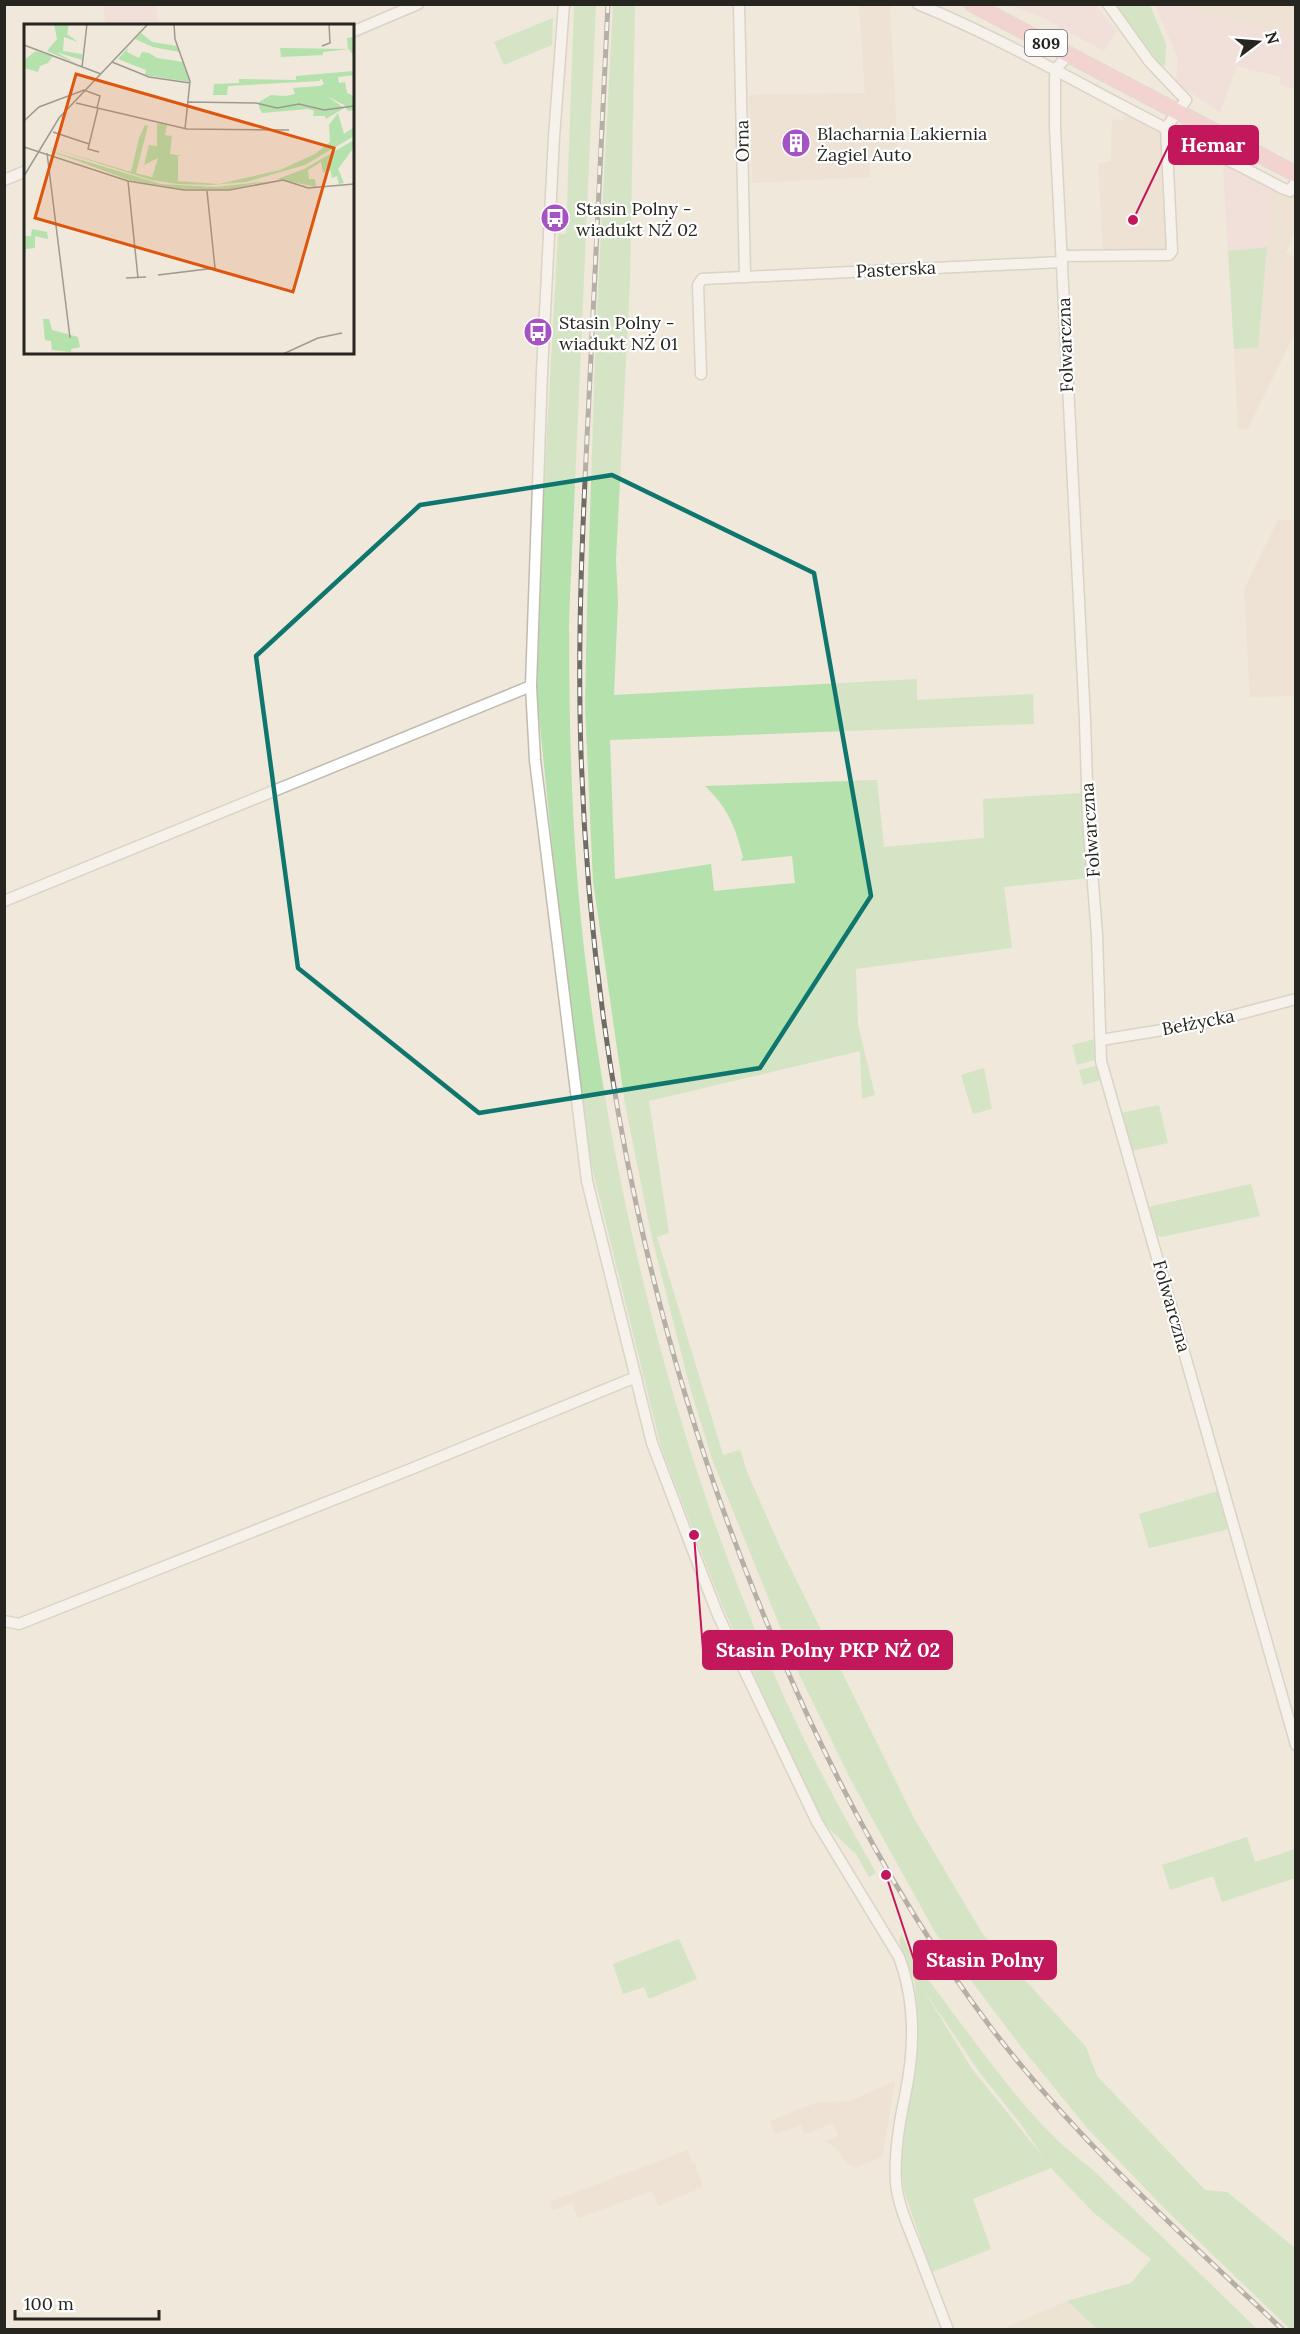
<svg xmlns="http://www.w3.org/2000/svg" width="1300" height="2334" viewBox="0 0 1300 2334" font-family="Lora,serif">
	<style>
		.commercial { fill: #f2d7d7 }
		.industrial { fill: #ecdcca }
		.built { fill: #e9ddca }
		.green { fill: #b4e1ac; fill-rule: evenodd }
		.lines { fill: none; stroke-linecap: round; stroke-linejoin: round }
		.street-casing { stroke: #c1baaf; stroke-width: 13 }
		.primary-casing { stroke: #cbcbc9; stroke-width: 17 }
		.street { stroke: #fff; stroke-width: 10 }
		.primary { stroke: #f7bbc4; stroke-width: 15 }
		.rail-casing { stroke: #706c64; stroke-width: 5 }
		.rail { stroke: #fff; stroke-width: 3; stroke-dasharray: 9; stroke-linecap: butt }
		.marked { fill: none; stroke: #0f766e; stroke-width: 4.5; stroke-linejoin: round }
		.labels { text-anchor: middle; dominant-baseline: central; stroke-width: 4.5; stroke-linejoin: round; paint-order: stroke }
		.shield { fill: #fff; stroke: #686663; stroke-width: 1.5 }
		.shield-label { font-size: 16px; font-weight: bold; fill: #272520 }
		.poi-label { font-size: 18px; fill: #272520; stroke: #fff; text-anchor: start }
		.street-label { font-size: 18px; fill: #272520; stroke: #fff }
		.inset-road { fill: none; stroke: #9f9a90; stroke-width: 1.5 }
		.view { fill: #de560d; fill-opacity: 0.15; stroke: #de560d; stroke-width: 3 }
		.inset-edge { fill: none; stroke: #272520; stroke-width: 3 }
		.leader { fill: none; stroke: #c2185b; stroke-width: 2 }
		.callout-dot { fill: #c2185b; stroke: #fff; stroke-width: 2 }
		.callout { fill: #c2185b; stroke: #c2185b; stroke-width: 2 }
		.callout-label { font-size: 20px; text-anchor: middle; font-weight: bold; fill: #fff }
	</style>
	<rect width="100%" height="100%" fill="#efe8db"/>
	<g class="commercial">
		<polygon points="104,5 156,5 158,25 105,25"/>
		<polygon points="1010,5 1095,5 1117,31 1104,51 1043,18"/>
		<polygon points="1155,5 1177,5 1289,35 1295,34 1295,95 1295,89 1279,84 1281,77 1237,66 1220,112 1176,83 1178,59"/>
		<polygon points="1223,162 1271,189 1267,247 1228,251"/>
	</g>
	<g class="industrial">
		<polygon points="859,5 890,5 898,159 869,160 870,177 752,183 749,95 865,93"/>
		<polygon points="1177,5 1295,5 1295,34 1289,35"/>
		<polygon points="1126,113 1163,131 1168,250 1103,252 1098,164 1111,161 1112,119 1123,121"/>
		<polygon points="1271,189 1295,195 1295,228 1286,253 1295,258 1295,333 1248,428 1238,430 1234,349 1258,348"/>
		<polygon points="1278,520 1295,520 1295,696 1250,697 1244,589"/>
		<polygon points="895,2081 882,2157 855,2168 848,2164 839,2151 826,2141 839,2136 833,2123 805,2134 801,2125 775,2134 770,2121 815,2103 850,2101"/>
		<polygon points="688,2150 692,2164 695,2163 703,2187 658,2206 652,2191 578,2218 572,2203 553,2210 550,2202"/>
	</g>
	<polygon class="built" points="1067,2301 1097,2329 1000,2330"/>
	<g class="green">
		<path d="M574 5H596L569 620C569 738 572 856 587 973 617 1219 683 1473 785 1699 812 1759 844 1816 876 1873L869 1877 856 1854 827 1827 805 1785 722 1605 704 1559 661 1447 590 1159 556 885 537 695 544 487 558 234H566Z"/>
		<path d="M613 5H635L630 281 616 560 618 601 614 695 917 679V700L1033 694 1034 724 610 740 615 879 711 864 714 891 795 883 792 856 741 861 743 857C735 827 729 809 705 786L877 780 884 847 984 838 983 799 1084 793 1089 878 1004 887 1012 948 856 969 858 1025 875 1095 862 1099 860 1051 649 1101 669 1233 657 1237 723 1455 740 1450 747 1472 780 1547 915 1820 982 1933 1086 2047 1097 2076 1205 2190 1227 2192 1295 2248V2329H1290L1166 2210 1088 2129 1022 2048 936 1934 851 1780 800 1676 712 1459 689 1384 652 1238 625 1104 593 881 585 707 587 608 596 329Z"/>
		<polygon points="1115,5 1150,5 1166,44 1165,66 1160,65"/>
		<polygon points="553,18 552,45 504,65 494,42"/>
		<polygon points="1267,247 1258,348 1234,349 1228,251"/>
		<polygon points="1098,1038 1098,1059 1077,1065 1072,1045"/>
		<polygon points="1099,1065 1104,1079 1083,1085 1079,1070"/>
		<polygon points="984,1068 992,1109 973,1114 961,1075"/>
		<polygon points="1159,1105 1168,1143 1132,1151 1121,1113"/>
		<polygon points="1251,1184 1260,1216 1161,1237 1155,1234 1148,1207"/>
		<polygon points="1221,1490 1230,1529 1149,1548 1139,1514"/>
		<polygon points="1247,1837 1255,1862 1295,1849 1295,1878 1222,1902 1213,1876 1170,1890 1162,1865"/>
		<path d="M901 1934C919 1969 944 2001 968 2033 1005 2082 1042 2133 1092 2169L1257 2329H1097L1067 2301 1131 2283 1151 2259 1094 2213 1051 2168 973 2199 991 2249 932 2272 904 2191 901 2166 908 2103 916 2072 918 2022 915 1983 899 1941ZM923 1989 980 2073 1020 2123 1044 2158 972 2069Z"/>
		<polygon points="679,1939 697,1979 649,1999 644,1987 623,1994 613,1964"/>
	</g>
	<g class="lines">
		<g class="street-casing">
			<g id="street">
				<path d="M564 4 554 137 542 371 531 686 535 760 587 1181 652 1443 695 1556 718 1615 817 1822 899 1957C916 2002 915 2049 905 2096 899 2124 894 2154 896 2183 898 2204 907 2224 915 2244 926 2273 937 2301 948 2330"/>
				<polyline points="739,4 745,277"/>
				<path d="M918 4C988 33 1053 69 1119 104 1173 133 1228 159 1282 188L1290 191 1296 181"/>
				<polyline points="352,32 418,4"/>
				<polyline points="1068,55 1056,69 1055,78 1055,128 1085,720 1088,819 1097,935 1101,1061 1296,1745"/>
				<polyline points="4,180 26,171"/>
				<polyline points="1062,256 1169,255 1172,251 1166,128 1186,100 1149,61 1108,4"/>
				<polyline points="701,374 698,285 702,279 1062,262"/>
				<polyline points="4,901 531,686"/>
				<polyline points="1101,1040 1205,1023 1296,999"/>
				<polyline points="4,1621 19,1624 411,1469 636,1377"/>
			</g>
		</g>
		<g class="primary-casing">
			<polyline id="primary" points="972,4 1296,174"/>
		</g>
		<use href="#street" class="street"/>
		<use href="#primary" class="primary"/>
		<g class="rail-casing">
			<path id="rail" d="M608 4C601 136 595 267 589 398 583 516 577 635 581 753 591 1058 655 1362 775 1642 833 1779 902 1910 992 2029 1077 2140 1181 2234 1283 2330"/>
		</g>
		<use href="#rail" class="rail"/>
	</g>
	<path d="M0 0H1300V2334H0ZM612 475 814 573 871 896 760 1068 479 1113 298 968 256 656 420 505Z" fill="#efe8db" fill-opacity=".55" fill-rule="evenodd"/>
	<path class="marked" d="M612 475 814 573 871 896 760 1068 479 1113 298 968 256 656 420 505Z"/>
	<defs>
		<g id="building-disc" transform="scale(1.5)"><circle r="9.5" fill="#a552c2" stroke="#fff"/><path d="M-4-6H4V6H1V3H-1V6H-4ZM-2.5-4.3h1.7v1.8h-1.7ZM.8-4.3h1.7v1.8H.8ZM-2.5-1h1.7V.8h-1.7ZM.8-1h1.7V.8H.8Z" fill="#fff"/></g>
		<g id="bus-disc" transform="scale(1.5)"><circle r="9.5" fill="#a552c2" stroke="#fff"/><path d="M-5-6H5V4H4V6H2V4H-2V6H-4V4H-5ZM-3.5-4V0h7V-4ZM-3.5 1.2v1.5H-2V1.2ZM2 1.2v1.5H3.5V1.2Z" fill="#fff"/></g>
	</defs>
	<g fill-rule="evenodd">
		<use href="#building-disc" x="796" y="143"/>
		<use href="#bus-disc" x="555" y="218"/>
		<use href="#bus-disc" x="538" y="332"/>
	</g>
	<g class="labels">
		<rect class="shield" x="1025" y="30" width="42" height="26" rx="4.5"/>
		<g class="shield-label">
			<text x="1046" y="43">809</text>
		</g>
		<g class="poi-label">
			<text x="817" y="133">Blacharnia Lakiernia<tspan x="817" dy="21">Żagiel Auto</tspan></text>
			<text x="576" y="208">Stasin Polny -<tspan x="576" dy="21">wiadukt NŻ 02</tspan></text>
			<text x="559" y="322">Stasin Polny -<tspan x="559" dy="21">wiadukt NŻ 01</tspan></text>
		</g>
		<g class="street-label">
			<text transform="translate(742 141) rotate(-91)">Orna</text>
			<text transform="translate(896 269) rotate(-3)">Pasterska</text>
			<text transform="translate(1065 345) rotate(-92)">Folwarczna</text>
			<text transform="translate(1090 830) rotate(-94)">Folwarczna</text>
			<text transform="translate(1198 1022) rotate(-11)">Bełżycka</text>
			<text transform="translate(1172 1306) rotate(74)">Folwarczna</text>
		</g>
	</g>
	<g transform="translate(24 24)">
		<rect width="330" height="330" fill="#efe8db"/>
		<path d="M30 0H45L43 10 54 18 40 13 39 27 58 30V36L32 28 53 40 23 27 33 15ZM117 9 128 18 153 22 155 28 129 23 111 15ZM330 13V33L325 25 299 28V31L257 33 256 24 324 25 323 14ZM104 24 103 28 115 34 118 28 125 29 133 34 159 38 166 58 121 51 122 46 94 35ZM12 27 29 32 24 39 16 42 14 48 0 44V36ZM330 47V51L314 53 315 59 321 58 323 69 330 72V86L324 87 320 81 303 72 320 84 302 95 301 92H289L290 87 284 85 238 89 235 83V78L247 71 262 72 271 70 269 64 296 62 300 60 297 54 296 57 204 62 203 71H189L190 60 215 59V55L272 56V52ZM314 89 320 110 330 103V112L281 141 222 158 186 161 153 160 127 156 24 123 107 148 115 114 121 101 124 102 112 149 128 153 134 134 120 141 125 121 133 122V99L143 101 141 111 148 112 146 130 160 132H154V157L195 160 256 146 291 130 306 118 305 101ZM330 116V123L314 145 320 159 315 160 313 152 308 154 306 145 299 149 297 138 284 146 285 155H291L292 163 253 155 280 145ZM21 125 137 160 192 163 246 157 206 165H158L105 156ZM8 205 23 208 24 215 11 212V224L2 225 0 237V212H7ZM19 295H25L28 306 54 313 56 323 47 325V328L28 326 27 317 21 316Z" fill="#b4e1ac"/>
		<path class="inset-road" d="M150 0 151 15 166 57 161 105M0 21 77 50M298 22 306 19 305 0M88 38 125 53 166 59M58 43 63 0M163 78 232 79 253 84 275 80 300 86 330 82M52 79 163 105 265 106M74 84 64 125 75 128M0 97 15 83 60 66 76 72 73 84M29 108 65 120M0 123 104 157 160 166H205L259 156 284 164 330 160M23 129 46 314M0 152 35 94 124 0M104 157 114 254M134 251 191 244 183 167M102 254 122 253M259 330 294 314 318 309"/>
		<path class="view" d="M52 50 310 124 269 268 11 194Z"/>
		<rect width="330" height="330" class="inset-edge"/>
	</g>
	<path class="leader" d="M1133 220L1169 145M694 1535L703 1650M886 1875L914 1960"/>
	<g class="callout-dot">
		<circle cx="1133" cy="220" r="6"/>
		<circle cx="694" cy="1535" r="6"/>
		<circle cx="886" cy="1875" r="6"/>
	</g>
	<g class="callout">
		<rect x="1169" y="126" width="89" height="38" rx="6"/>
		<rect x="703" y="1631" width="249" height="38" rx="6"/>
		<rect x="914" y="1941" width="142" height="38" rx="6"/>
	</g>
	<g class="callout-label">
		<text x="1213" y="152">Hemar</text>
		<text x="828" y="1657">Stasin Polny PKP NŻ 02</text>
		<text x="985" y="1967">Stasin Polny</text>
	</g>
	<rect width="1300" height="2334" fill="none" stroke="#272520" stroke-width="12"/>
	<g transform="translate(1258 42) rotate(74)" stroke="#ffffff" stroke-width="4.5" paint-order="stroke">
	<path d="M0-4.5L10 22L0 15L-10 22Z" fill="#272520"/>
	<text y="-9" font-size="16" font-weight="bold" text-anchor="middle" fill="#272520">N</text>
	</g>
	<path d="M15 2310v9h144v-9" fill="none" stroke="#272520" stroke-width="3"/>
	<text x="24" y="2310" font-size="18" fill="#272520" stroke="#ffffff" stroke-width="4.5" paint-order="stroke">100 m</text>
</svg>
